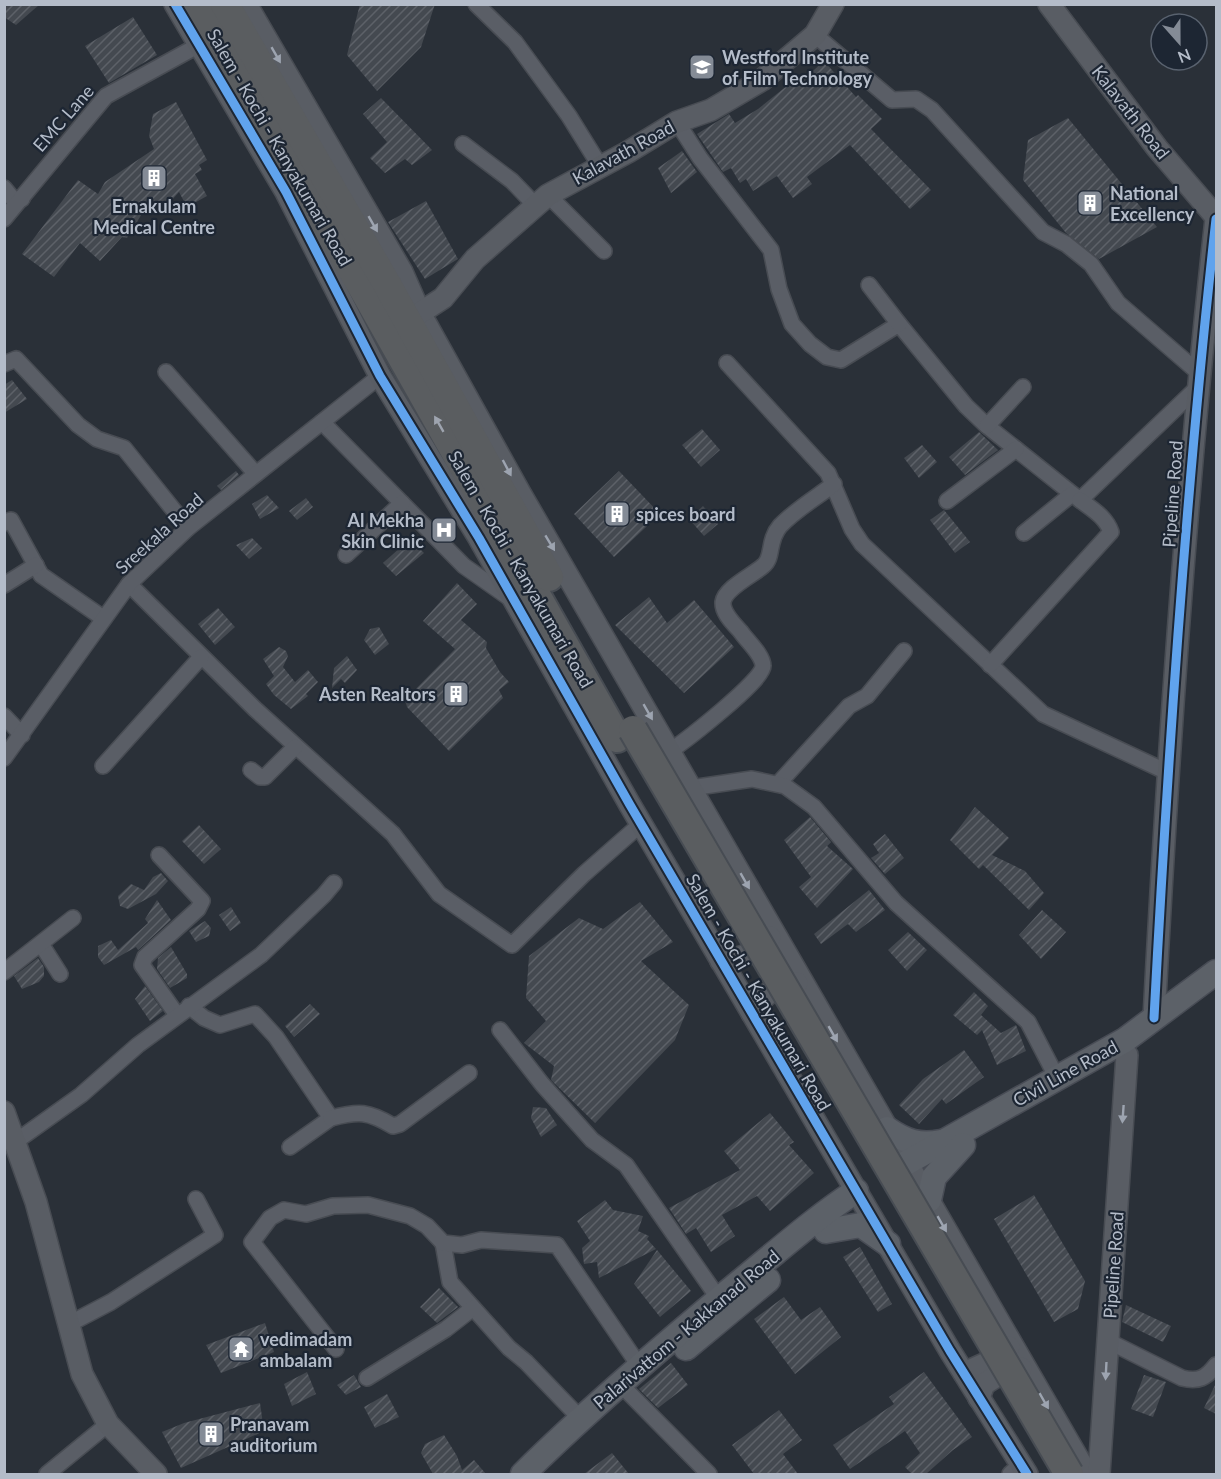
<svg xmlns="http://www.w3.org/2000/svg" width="1221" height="1479" viewBox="0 0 1221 1479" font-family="Lato,sans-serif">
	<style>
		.building { fill: url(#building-hatch) }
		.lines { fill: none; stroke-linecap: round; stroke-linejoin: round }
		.street-casing { stroke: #484c53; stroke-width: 18 }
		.secondary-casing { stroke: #484c53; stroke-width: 24 }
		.primary-casing { stroke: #484c55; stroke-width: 27 }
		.highway-casing { stroke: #474c53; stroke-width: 32 }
		.street { stroke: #5a5e66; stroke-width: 15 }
		.secondary { stroke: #595d64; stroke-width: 21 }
		.primary { stroke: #5c6168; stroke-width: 24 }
		.highway { stroke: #5a5d60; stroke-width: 28 }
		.highway-bridge-casing { stroke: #474c53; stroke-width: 32; stroke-linecap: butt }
		.highway-bridge { stroke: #5a5d60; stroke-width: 28 }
		.cycleway-casing { stroke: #1d2633; stroke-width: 13 }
		.cycleway { stroke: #60a3ed; stroke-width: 9 }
		.oneway { fill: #9da4b0 }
		.oneway2 { fill: #9ea4af }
		.labels { text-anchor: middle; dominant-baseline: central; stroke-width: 4.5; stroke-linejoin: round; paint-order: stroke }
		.poi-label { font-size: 18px; font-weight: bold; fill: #b4bcc9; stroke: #1d2633; text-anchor: start }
		.street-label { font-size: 18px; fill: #b4bcc9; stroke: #1d2633 }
	</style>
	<defs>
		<pattern id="building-hatch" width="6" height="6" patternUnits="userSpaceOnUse" patternTransform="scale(1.5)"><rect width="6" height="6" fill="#444950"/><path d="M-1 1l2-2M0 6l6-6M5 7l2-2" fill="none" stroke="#5d6168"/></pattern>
	</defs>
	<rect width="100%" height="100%" fill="#2a3038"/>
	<g class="building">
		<polygon points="4,4 40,4 16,25 4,17"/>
		<polygon points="360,4 435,4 421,47 377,91 347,55"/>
		<polygon points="133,17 157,55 109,83 85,46"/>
		<polygon points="824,61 856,97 858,95 882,119 871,129 931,190 910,209 850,145 807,177 812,184 793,198 777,176 753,191 746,179 740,183 731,168 723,172 697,134 729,114 735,123 758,109 793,81 796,86"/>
		<polygon points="381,98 432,150 412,165 405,159 385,173 370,158 387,142 363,114"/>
		<polygon points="176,102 207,160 199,165 202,170 195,174 207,196 187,207 179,192 171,201 148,204 127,238 122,237 100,261 80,243 54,277 22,254 78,180 98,194 105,182 154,149 149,136 153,114"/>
		<polygon points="1068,118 1157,227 1099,259 1066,233 1023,180 1028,140"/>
		<polygon points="682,151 697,172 671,193 658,168"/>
		<polygon points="426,201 458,259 425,279 388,222"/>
		<polygon points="12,380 27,399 4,413 4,385"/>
		<polygon points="702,429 720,450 701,467 682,445"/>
		<polygon points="979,432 998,450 965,475 949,457"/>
		<polygon points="922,445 937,462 919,478 904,458"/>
		<polygon points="236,471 239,475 221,490 217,486"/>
		<polygon points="619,471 660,514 614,557 574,514"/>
		<polygon points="267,495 279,508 260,519 252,504"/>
		<polygon points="306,498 313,507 297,520 289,511"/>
		<polygon points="703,506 718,524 704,536 689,519"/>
		<polygon points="944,510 970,542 955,553 930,520"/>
		<polygon points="252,538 262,548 249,559 236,545"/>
		<polygon points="410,539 424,553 396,576 383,563"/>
		<polygon points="457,583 477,604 461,620 487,642 486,648 500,672 509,682 499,690 503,698 449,751 407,707 405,700 455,649 423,621"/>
		<polygon points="649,597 667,623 694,600 734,647 684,693 615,625"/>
		<polygon points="218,608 235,627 215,645 198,624"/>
		<polygon points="379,627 389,644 375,655 364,640 370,629"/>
		<polygon points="279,647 286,651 288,656 283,667 295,682 308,670 318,682 306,694 308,696 291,709 274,695 266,684 274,676 263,659"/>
		<polygon points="347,656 357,670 345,683 341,679 332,688 334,668"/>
		<polygon points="975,807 1009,838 992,855 1025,871 1044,893 1029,910 983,865 979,869 950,840"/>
		<polygon points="810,817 831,842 827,846 853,869 817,908 799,887 811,877 784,840"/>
		<polygon points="199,825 221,849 204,864 182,841"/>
		<polygon points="885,834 904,858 885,874 871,858 879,853 873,844"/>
		<polygon points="161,873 168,881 156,894 128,909 120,906 118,896 131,884 144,890 153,877"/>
		<polygon points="869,890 885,910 856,932 848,924 821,944 814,934"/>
		<polygon points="157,900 171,920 138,950 136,947 104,965 98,957 98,946 111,940 118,950 148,923 145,919"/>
		<polygon points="640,902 673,942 641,961 689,1005 675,1040 595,1123 551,1080 554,1066 524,1043 546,1021 526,998 529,956 579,918 603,929"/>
		<polygon points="231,907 241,923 230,931 219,915"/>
		<polygon points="1042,910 1066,932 1041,959 1019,935"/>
		<polygon points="205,921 211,928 209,936 196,942 189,931"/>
		<polygon points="908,932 927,950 907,971 888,950"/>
		<polygon points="171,947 187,974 187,978 170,988 157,969 158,958"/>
		<polygon points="38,958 44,967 44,976 39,982 22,989 14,976"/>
		<polygon points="145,986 163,1011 150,1021 135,999"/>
		<polygon points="974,992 988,1006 981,1015 1001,1033 1016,1025 1026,1051 997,1065 982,1030 977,1035 953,1015"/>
		<polygon points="310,1004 320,1014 294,1037 285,1026"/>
		<polygon points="964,1050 984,1077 946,1104 942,1099 919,1124 899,1105 923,1079"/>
		<polygon points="533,1107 546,1108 557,1125 541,1137 531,1118"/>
		<polygon points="770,1113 794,1142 789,1145 814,1173 770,1211 757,1196 722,1215 735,1236 711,1252 696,1228 686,1234 669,1208 740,1170 724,1151"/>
		<polygon points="1034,1195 1085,1281 1078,1309 1054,1322 994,1219"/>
		<polygon points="605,1200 613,1210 643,1216 638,1231 649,1236 647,1239 656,1249 599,1278 597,1262 584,1264 582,1248 590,1241 577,1221"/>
		<polygon points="860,1247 892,1304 878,1312 843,1257"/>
		<polygon points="657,1250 691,1291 660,1317 634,1284"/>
		<polygon points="439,1288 458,1307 437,1323 420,1307"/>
		<polygon points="784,1297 801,1320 820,1307 841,1337 795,1374 754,1319"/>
		<polygon points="1126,1305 1171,1326 1163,1342 1122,1322"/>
		<polygon points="265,1323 274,1352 221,1373 206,1345"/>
		<polygon points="671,1363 688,1385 658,1408 639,1389"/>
		<polygon points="307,1372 316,1394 292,1406 284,1384"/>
		<polygon points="924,1372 972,1437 953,1450 926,1474 912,1474 905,1467 920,1453 905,1431 850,1469 833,1445 894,1404 889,1397"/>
		<polygon points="354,1375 361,1387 346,1395 337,1385"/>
		<polygon points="1144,1375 1166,1382 1153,1417 1131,1409"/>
		<polygon points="1216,1383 1216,1414 1204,1408"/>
		<polygon points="387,1394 399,1417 375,1428 364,1407"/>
		<polygon points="260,1403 264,1431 181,1468 162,1432 184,1423"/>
		<polygon points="779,1410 802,1440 783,1454 798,1474 754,1474 732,1445"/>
		<polygon points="444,1435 457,1456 462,1470 474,1460 486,1474 433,1474 421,1453 425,1444"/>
		<polygon points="612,1453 629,1474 584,1474"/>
	</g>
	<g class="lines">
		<g class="street-casing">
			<g id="street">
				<polyline points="476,4 515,42 569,116 600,166"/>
				<polyline points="815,35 892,100 916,99 932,110 1043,232 1066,244 1091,264 1118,303 1199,373"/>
				<polyline points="677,122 700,158 771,250 779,289 792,324 810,344 827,357 841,360 899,324 966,406 987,426 1080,500 1197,388"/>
				<polyline points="463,144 512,181 535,205"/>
				<polyline points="4,188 13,199 22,199"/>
				<polyline points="548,195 604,251"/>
				<polyline points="4,219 106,96 199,45"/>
				<polyline points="869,285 899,324"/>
				<polyline points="727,363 828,473 852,529 862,544 1043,714 1167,772"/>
				<polyline points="4,364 16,359 78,425 97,439 124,448 188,528"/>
				<polyline points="166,372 256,474"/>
				<polyline points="322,422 464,566 511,599"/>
				<polyline points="987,426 1023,387"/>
				<polyline points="947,501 1016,449"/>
				<polyline points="4,523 11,520 41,575 103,618"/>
				<polyline points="1024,533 1072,494"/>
				<polyline points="346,555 402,503"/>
				<polyline points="129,584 255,709 393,834 439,894 512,945 584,874 642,823"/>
				<polyline points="4,585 36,565"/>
				<path d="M990 665 1111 532C1106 517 1092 509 1080 500"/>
				<polyline points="4,716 22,735"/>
				<path d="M670 751C685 741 764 680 763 666 763 655 747 641 741 632 734 624 722 613 723 602 725 588 753 575 763 566 774 558 767 541 780 526 795 510 817 497 834 484"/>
				<polyline points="4,758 129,584 188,528 380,376"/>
				<polyline points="103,766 201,657"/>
				<polyline points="251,770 260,777 265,777 295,747"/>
				<polyline points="778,784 849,706 867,696 904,651"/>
				<polyline points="691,788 752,779 785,786 814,807 896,903 1028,1022 1057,1078"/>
				<polyline points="159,855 202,901 198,909 145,957 142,965 177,1015"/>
				<polyline points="41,944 60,974"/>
				<polyline points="4,972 73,918"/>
				<polyline points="189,1006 204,1018 220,1025 255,1014 276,1037 331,1118 290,1147"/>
				<polyline points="500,1030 542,1084 592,1140 626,1165 719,1299"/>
				<path d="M331 1118C359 1111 368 1111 393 1126L400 1124 469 1073"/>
				<polyline points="15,1142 81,1095 138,1045 261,955 324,895 334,883"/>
				<polyline points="443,1243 450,1282 509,1348 526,1362 580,1418"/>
				<polyline points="69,1324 111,1302 215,1235 196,1199"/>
				<path d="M1108 1341 1182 1378C1199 1382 1206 1378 1216 1365"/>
				<polyline points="336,1349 252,1242 270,1218 284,1210 306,1214 333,1206 368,1205 410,1216 427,1226 443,1243 462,1245 481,1240 557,1245 640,1367"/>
				<polyline points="367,1378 446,1329 473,1308"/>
				<polyline points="629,1393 709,1474"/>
				<polyline points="47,1474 108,1424"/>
				<polyline points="1010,1474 1021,1464"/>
			</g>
		</g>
		<g class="secondary-casing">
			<g id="secondary">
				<polyline points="175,4 286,192 380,376 479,538 630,805 950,1351 1027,1474"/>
				<polyline points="246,4 402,272 420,313 520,493 1087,1474"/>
				<polyline points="1049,4 1157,148 1216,217"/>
				<polyline points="420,313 443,298 475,259 548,195 628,152 677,122 711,110 762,80 815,35 833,4"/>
				<path d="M721 961C739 959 759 952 770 937"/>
				<path d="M752 1013C763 995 776 984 797 983"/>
				<path d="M1154 1018C1168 751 1186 485 1216 219"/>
				<polyline points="4,1112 36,1202 82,1374 108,1424 156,1474"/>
				<polyline points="964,1373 991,1361 1009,1347"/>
				<polyline points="979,1398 984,1384 1000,1374 1021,1368"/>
				<polyline points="1099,1474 1127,1055"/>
			</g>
		</g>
		<g class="primary-casing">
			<g id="primary">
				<path d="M887 1129C906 1142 919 1146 941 1142"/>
				<polyline points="906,1163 1125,1040 1216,972"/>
				<polyline points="929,1200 934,1177 963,1145"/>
				<polyline points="826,1231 861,1225 888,1244"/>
				<polyline points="686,1348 768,1280"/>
				<path d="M523 1474C592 1406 666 1343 741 1281 779 1250 815 1218 856 1191"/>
			</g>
		</g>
		<g class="highway-casing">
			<g id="highway">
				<polyline points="196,4 362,287 617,738"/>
				<polyline points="225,4 388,286 549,577"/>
			</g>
		</g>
		<use href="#street" class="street"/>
		<use href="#secondary" class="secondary"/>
		<use href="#primary" class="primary"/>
		<use href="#highway" class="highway"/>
		<g class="highway-bridge-casing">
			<polyline id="highway-bridge" points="633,730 1069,1474"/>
		</g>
		<use href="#highway-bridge" class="highway-bridge"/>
		<g class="cycleway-casing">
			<g id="cycleway">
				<polyline points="175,4 286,192 380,376 479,538 630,805 950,1351 1027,1474"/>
				<path d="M1154 1018C1168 751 1186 485 1216 219"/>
			</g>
		</g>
		<use href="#cycleway" class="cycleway"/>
	</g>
	<defs><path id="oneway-solid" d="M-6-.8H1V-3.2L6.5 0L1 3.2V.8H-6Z" transform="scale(1.5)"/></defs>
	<g class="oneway">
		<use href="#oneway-solid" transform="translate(276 55) rotate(60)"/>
		<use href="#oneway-solid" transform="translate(373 224) rotate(60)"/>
		<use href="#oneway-solid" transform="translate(507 468) rotate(62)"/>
		<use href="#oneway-solid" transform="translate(550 543) rotate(59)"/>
		<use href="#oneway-solid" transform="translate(648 712) rotate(60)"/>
		<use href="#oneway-solid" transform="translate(745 881) rotate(60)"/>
		<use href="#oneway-solid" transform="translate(833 1034) rotate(60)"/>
		<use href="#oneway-solid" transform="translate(1123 1114) rotate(94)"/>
		<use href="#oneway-solid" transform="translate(942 1224) rotate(60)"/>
		<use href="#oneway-solid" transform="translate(1106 1371) rotate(93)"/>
		<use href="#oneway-solid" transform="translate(1044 1401) rotate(60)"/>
	</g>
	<use class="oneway2" href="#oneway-solid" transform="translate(439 424) rotate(-120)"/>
	<defs>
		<g id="university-square" transform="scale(1.35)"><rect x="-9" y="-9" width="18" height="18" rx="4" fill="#848b96" stroke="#1d2633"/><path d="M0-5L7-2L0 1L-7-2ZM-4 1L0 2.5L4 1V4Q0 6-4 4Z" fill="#fff"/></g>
		<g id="building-square" transform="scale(1.35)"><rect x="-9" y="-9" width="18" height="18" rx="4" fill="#848b96" stroke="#1d2633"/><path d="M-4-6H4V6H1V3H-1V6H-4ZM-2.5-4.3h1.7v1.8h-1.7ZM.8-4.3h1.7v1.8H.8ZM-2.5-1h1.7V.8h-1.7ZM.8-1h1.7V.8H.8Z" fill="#fff"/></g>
		<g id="hospital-square" transform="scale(1.35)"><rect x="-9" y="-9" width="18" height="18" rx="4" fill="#848b96" stroke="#1d2633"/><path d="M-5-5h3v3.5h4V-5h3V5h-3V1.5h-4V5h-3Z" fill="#fff"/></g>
		<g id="temple-square" transform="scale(1.35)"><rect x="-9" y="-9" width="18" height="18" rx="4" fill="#848b96" stroke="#1d2633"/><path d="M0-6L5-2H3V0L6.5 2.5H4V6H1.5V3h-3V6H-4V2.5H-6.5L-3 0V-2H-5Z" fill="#fff"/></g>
	</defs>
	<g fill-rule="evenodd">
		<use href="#university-square" x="702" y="67"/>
		<use href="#building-square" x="154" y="178"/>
		<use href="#building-square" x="1090" y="203"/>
		<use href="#building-square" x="617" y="514"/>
		<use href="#hospital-square" x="444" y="530"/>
		<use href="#building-square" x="456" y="694"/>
		<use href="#temple-square" x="241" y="1349"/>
		<use href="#building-square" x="211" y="1434"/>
	</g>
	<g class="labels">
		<g class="poi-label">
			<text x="722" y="57">Westford Institute<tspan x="722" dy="21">of Film Technology</tspan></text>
			<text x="1110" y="193">National<tspan x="1110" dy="21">Excellency</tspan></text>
			<text x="154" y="206" text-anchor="middle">Ernakulam<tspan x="154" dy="21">Medical Centre</tspan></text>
			<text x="636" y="514">spices board</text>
			<text x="424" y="520" text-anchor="end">Al Mekha<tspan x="424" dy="21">Skin Clinic</tspan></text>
			<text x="436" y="694" text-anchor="end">Asten Realtors</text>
			<text x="260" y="1339">vedimadam<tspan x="260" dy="21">ambalam</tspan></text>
			<text x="230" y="1424">Pranavam<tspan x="230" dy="21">auditorium</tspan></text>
		</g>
		<g class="street-label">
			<text transform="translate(1131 112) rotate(52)">Kalavath Road</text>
			<text transform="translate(63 118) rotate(-49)">EMC Lane</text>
			<text transform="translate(280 147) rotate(60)">Salem - Kochi - Kanyakumari Road</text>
			<text transform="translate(623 152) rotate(-29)">Kalavath Road</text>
			<text transform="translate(1172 494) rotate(-86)">Pipeline Road</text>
			<text transform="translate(159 533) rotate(-42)">Sreekala Road</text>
			<text transform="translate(521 569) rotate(60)">Salem - Kochi - Kanyakumari Road</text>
			<text transform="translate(759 992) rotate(60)">Salem - Kochi - Kanyakumari Road</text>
			<text transform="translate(1065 1073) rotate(-29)">Civil Line Road</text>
			<text transform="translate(1113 1265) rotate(-86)">Pipeline Road</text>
			<text transform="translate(686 1329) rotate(-40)">Palarivattom - Kakkanad Road</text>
		</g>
	</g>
	<rect width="1221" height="1479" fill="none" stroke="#b4bcc9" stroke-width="12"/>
	<g transform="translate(1179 42) rotate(159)"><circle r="28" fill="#1d2633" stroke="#59626f" stroke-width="1.5"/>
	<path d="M0-4.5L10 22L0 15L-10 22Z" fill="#848b96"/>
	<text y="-9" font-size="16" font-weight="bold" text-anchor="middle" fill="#b4bcc9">N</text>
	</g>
</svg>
